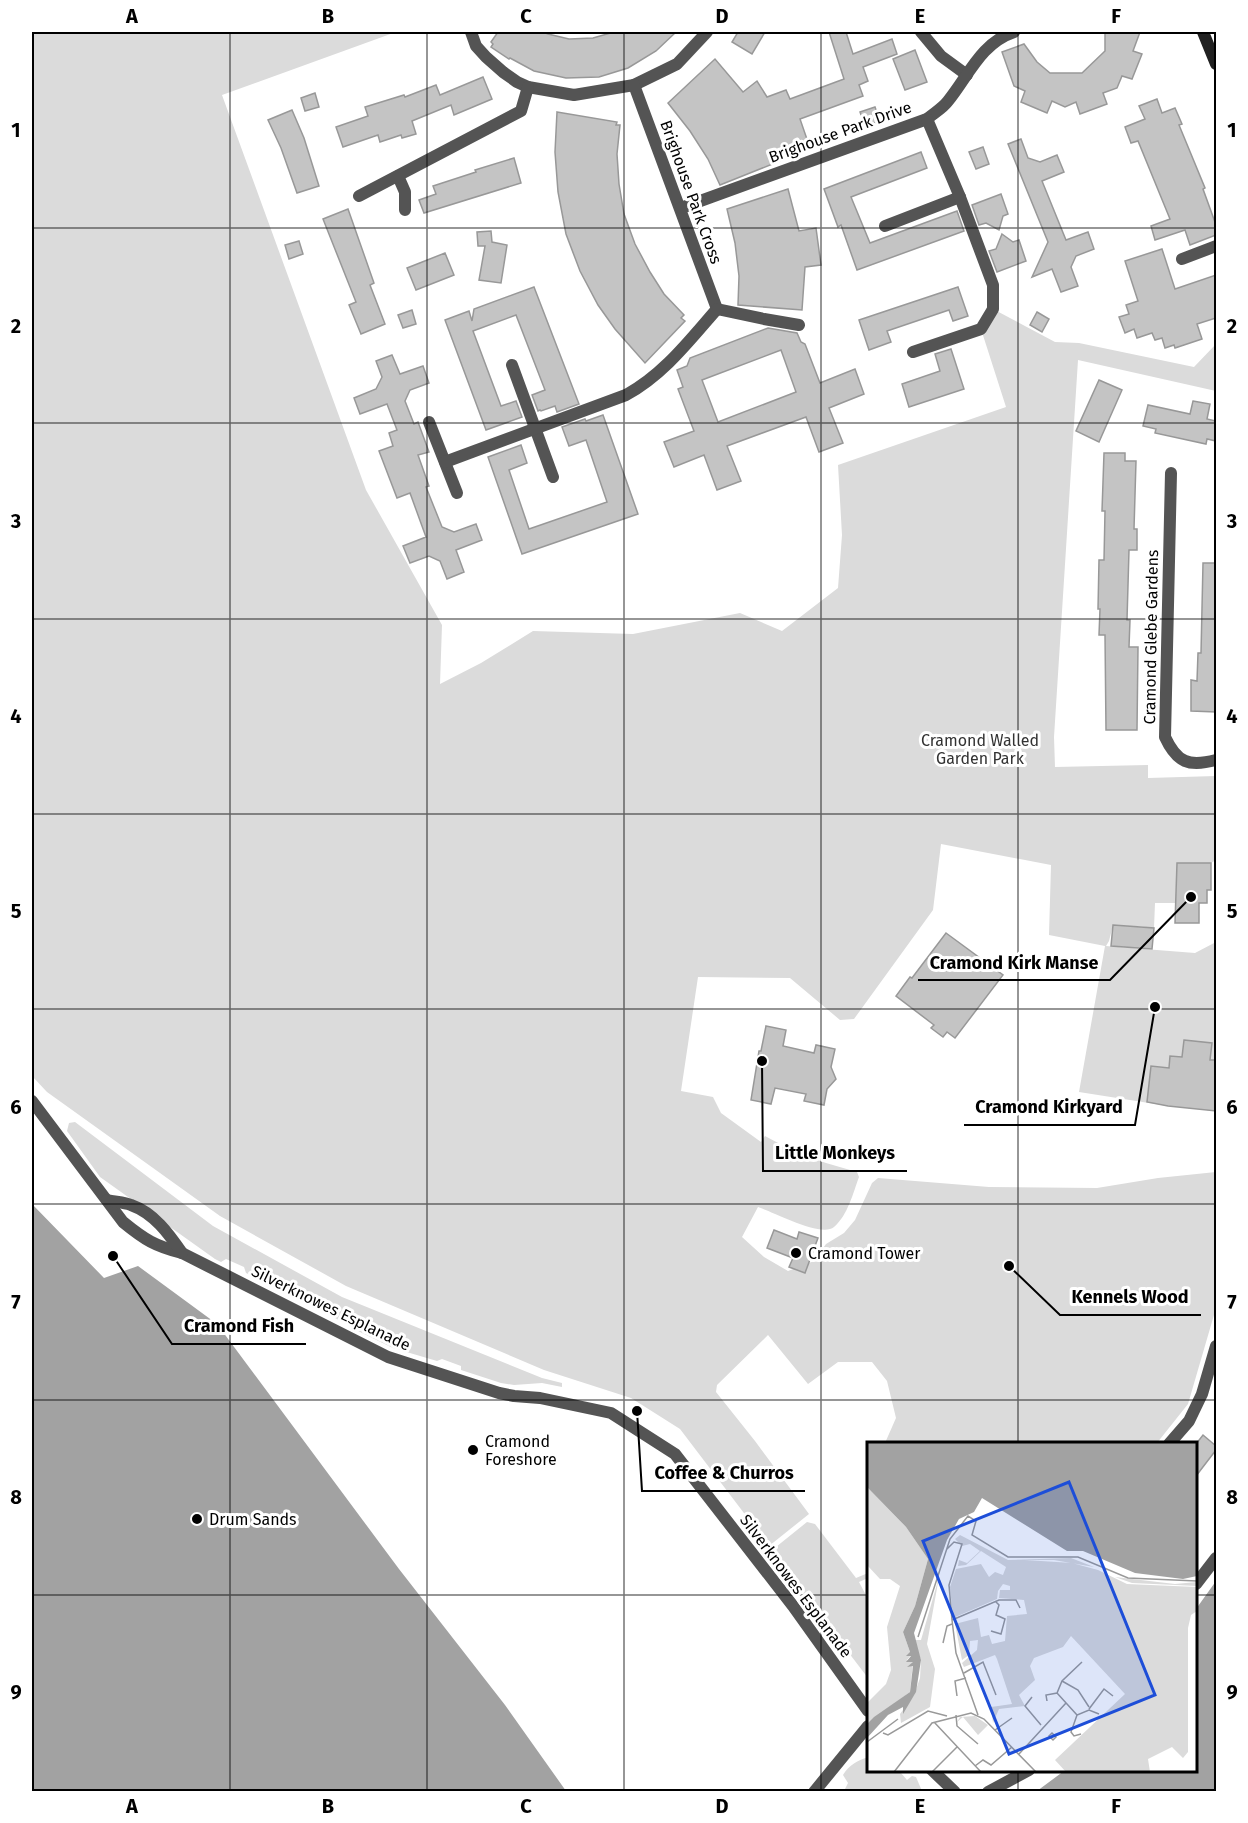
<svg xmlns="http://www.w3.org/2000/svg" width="1248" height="1823" viewBox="0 0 1248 1823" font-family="'Fira Sans',sans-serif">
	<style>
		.green { fill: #dbdbdb }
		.water { fill: #a2a2a2 }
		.building { fill: #c4c4c4; stroke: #989898; stroke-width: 1.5; fill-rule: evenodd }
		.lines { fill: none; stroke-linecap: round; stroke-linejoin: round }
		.street { stroke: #545454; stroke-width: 12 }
		.secondary { stroke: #212121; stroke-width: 12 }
		.grid { fill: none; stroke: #000; stroke-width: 1.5; stroke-opacity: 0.55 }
		.poi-dot { fill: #000; stroke: #fff; stroke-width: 2 }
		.labels { text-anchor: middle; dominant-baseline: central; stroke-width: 6; stroke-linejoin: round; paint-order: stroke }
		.street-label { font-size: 16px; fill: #000; stroke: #fff }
		.park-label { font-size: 16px; fill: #323232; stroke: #fff }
		.poi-label { font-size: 16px; fill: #000; stroke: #fff; text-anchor: start }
		.inset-road { fill: none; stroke: #999; stroke-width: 1.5 }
		.view { fill: #1d4ed8; fill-opacity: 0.15; stroke: #1d4ed8; stroke-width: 3 }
		.inset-edge { fill: none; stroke: #000; stroke-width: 3 }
		.leader { fill: none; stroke: #000; stroke-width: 2 }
		.callout-dot { fill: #000; stroke: #fff; stroke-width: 2 }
		.callout-label { font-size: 18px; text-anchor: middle; font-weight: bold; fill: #000; stroke: #fff; stroke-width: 6; stroke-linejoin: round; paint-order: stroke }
		.neatline { fill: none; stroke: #000; stroke-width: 2 }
		.grid-label { font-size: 20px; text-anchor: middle; font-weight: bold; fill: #000 }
	</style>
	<rect width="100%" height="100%" fill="#fff"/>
	<g class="green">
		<path d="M32 32H396L222 95 366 490 442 625 440 684 481 663 533 631 633 634 740 613 782 631 838 588 842 535 838 465 1006 407 981 329 993 309 1055 342 1079 343 1194 367 1216 344V391L1078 360 1054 737 1055 767 1148 765V778L1216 776V860L1211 863H1177L1176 903H1155L1154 928 1138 926 1137 942 1128 926 1113 925 1109 941 1106 946 1195 953 1216 942V1111L1168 1106 1079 1092 1105 946 1049 935 1051 865 941 844 933 910 854 1019 840 1020 790 978 698 977 681 1091 713 1097 721 1113 761 1142 765 1136 795 1152 826 1163 857 1172 859 1177C853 1193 848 1215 834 1227 821 1238 774 1212 758 1207L742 1237 764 1257 788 1271 814 1261 826 1244 844 1233 855 1220 872 1183 878 1178 989 1187 1097 1188 1158 1178 1216 1172V1308L1188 1404 1157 1443H885L896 1418 887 1381 872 1362H838L808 1384 768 1335 717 1385 716 1392 755 1441 809 1514 769 1546 680 1429 631 1398 544 1370 346 1286 220 1216 47 1092 32 1076Z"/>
		<polygon points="75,1122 213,1226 342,1297 542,1378 562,1383 562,1387 542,1383 514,1385 501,1383 461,1370 461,1366 442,1359 437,1361 393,1348 360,1332 289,1292 246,1273 244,1267 226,1259 221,1262 215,1259 100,1177 67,1131 69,1123"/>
		<polygon points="807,1522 815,1524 856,1578 868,1573 868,1578 859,1582 868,1599 868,1678 771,1551"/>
		<path d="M868 1757V1770L903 1771 901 1773 907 1780 912 1776 916 1777 922 1791H844L848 1783 843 1775C849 1765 857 1761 868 1757Z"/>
	</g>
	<g class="water">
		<polygon points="32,1204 104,1278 138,1266 217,1324 399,1569 505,1705 566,1791 32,1791"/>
		<polygon points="1216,1581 1216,1791 1037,1791 1064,1771 1196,1770 1196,1609"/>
	</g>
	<g class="building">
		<polygon points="498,32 543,32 548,34 569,39 593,38 614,32 676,32 656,51 628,68 599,77 566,78 534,71 510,58 509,59 491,47 493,44 491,42"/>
		<polygon points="738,32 765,32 752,54 732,42"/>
		<polygon points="829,32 846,32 853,54 892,39 897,54 863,67 868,81 859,85 863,96 800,119 809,145 778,156 780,161 720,185 708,159 690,131 668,103 715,59 743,92 757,81 767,97 786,90 790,99 844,79"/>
		<polygon points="1105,32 1140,32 1133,51 1142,54 1132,79 1122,76 1117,88 1103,93 1107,104 1080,114 1076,102 1065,107 1052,101 1047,113 1021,102 1025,91 1014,86 1002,52 1024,44 1037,62 1050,73 1082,73 1105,51"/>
		<polygon points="915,50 927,82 905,90 893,59"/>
		<polygon points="483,77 492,99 454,115 451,105 412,121 416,134 402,138 401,135 380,142 378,135 343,147 336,127 368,116 365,107 404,95 405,97 436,85 440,95"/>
		<polygon points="315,93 319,107 305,111 301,98"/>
		<polygon points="1157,99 1162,113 1175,108 1182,124 1179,125 1205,188 1203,189 1216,225 1216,235 1190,245 1185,230 1155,240 1151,226 1170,219 1138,141 1131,143 1125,127 1145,119 1139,106"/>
		<polygon points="875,107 880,121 865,126 860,112"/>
		<polygon points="292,110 304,138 319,186 297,193 281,148 268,120"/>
		<polygon points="557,112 617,122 616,125 620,125 617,154 619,184 624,214 635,244 650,272 664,294 684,315 681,318 685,321 645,363 615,329 598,305 580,271 566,234 558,192 555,152"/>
		<polygon points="1021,139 1028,158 1040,162 1057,155 1064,172 1042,181 1066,240 1088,232 1094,249 1076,256 1071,267 1078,286 1061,292 1052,269 1032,277 1048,242 1008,144"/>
		<polygon points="983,147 989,164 976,169 969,152"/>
		<polygon points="921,152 927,168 851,197 870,243 957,211 964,231 857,270 841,225 838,227 824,189"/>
		<polygon points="514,158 521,183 424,213 419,200 436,194 433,186 476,172 475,170"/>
		<polygon points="788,189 799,231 816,228 821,265 805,267 802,310 738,305 739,276 735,243 727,209"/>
		<polygon points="1001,194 1008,214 1003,216 999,230 986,223 979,225 972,205"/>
		<polygon points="348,209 374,283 370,285 385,324 361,334 349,305 356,302 323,219"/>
		<polygon points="491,231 492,242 507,245 501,283 479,280 485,246 478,246 477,232"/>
		<polygon points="1002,234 1013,242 1019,240 1026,261 997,272 989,251 996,249"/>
		<polygon points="299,241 303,254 289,259 285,245"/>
		<polygon points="1162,249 1175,289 1216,275 1216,318 1197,324 1202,339 1175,348 1174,345 1165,348 1162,338 1155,340 1152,333 1137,338 1134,329 1125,333 1119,317 1129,314 1126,305 1138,301 1125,261"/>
		<polygon points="445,253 454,275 416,290 407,268"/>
		<polygon points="534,287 579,404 557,412 555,406 541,411 540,410 538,411 532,395 545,390 516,315 473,331 501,406 516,401 522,417 486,430 445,320 469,311 472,321 474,309"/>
		<polygon points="958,287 968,316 953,321 949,310 887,331 891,342 869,350 859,320"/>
		<polygon points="412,310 416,324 403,328 398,315"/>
		<polygon points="1037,312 1049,319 1042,332 1030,325"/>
		<path d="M768 328 797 333 801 342 805 344 820 383 855 369 864 394 829 408 843 443 819 452 806 417 727 446 741 481 717 490 704 455 674 467 664 442 694 431 678 389 683 387 677 370 687 366 690 358ZM781 350 796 392 718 422 702 380Z"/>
		<polygon points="951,349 964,389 909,407 902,384 940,371 935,354"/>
		<polygon points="392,355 400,374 423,366 429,383 410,390 405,401 414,424 418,422 429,452 418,455 429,486 426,487 442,527 454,532 476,524 482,540 456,550 464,572 447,579 440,561 429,556 410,563 403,546 426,537 410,493 397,498 379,451 393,446 389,433 397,430 387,404 360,414 354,398 376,389 382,377 376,361"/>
		<polygon points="1099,380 1122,390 1099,442 1076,431"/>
		<polygon points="1193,401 1210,404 1207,419 1216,421 1216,441 1207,439 1206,444 1155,433 1156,429 1143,426 1148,405 1190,414"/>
		<polygon points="603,415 638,514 522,554 488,457 521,445 527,463 509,470 529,529 607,502 586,440 569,446 562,427 585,419 586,421"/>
		<polygon points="1104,453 1125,453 1125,461 1136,461 1134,529 1137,529 1137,550 1129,550 1127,620 1130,620 1129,647 1138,647 1137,730 1106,730 1105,635 1099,635 1100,609 1098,609 1099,560 1104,560 1105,511 1102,511"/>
		<polygon points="1203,563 1216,563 1216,712 1191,711 1191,680 1197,681 1198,653 1201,653"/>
		<polygon points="1177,863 1211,863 1211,890 1207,890 1207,903 1199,903 1199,923 1175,923"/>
		<polygon points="1113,925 1154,928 1152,949 1111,946"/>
		<polygon points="946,933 1003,975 955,1038 947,1032 943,1037 931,1028 934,1025 896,996 910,977 912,978"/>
		<polygon points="766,1026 786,1030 783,1046 814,1053 816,1045 835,1049 831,1067 836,1079 827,1089 824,1105 804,1101 806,1094 775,1088 771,1104 751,1100 759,1051 761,1051"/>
		<polygon points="1184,1040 1212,1043 1210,1060 1216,1060 1216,1111 1168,1106 1147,1102 1151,1066 1169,1068 1170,1056 1182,1057"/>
		<polygon points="774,1230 797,1239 799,1232 818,1238 805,1273 789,1267 793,1258 767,1248"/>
		<polygon points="1203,1435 1216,1446 1216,1450 1196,1476 1196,1444"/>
	</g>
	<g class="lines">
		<g class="street">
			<polyline points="471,32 476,46 486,57 503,72 517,82 528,87 574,95 634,85 677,64 707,32"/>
			<polyline points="921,32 941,56 967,75"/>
			<polyline points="634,85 717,309"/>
			<polyline points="398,176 405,192 405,210"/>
			<polyline points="359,196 521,111 528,87"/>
			<path d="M681 208 927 119C934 113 943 108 948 101 969 75 981 43 1014 32"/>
			<polyline points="885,226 960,197"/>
			<polyline points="1182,259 1216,246"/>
			<polyline points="913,352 981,329 993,309 993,285 960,197 927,119"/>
			<polyline points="512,365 553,477"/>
			<polyline points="429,422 457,493"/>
			<path d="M445 462 626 395C663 375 689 341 717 309L764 319 799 325"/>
			<path d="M1171 473 1165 737C1177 763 1189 767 1216 760"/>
			<path d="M32 1101 123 1222C145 1240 155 1246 182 1253L388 1357 499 1393 514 1396 540 1398 611 1413 675 1454 793 1606 868 1711"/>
			<path d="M107 1200C115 1202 124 1202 131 1205 154 1213 169 1234 182 1253"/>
			<polyline points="1169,1444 1189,1421 1202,1394 1216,1346"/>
			<polyline points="1196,1584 1216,1558"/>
			<polyline points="932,1770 955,1792"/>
			<polyline points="814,1792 868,1726"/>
			<polyline points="988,1792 1029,1770"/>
		</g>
		<polyline class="secondary" points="1203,32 1216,64"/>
	</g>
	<path class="grid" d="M230 32V1792M427 32V1792M624 32V1792M821 32V1792M1018 32V1444M32 228H1216M32 423H1216M32 619H1216M32 814H1216M32 1009H1216M32 1204H1216M32 1400H1216M32 1595H868M1196 1595H1216M1018 1770V1792"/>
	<g class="poi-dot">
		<circle cx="796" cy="1253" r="6"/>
		<circle cx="473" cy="1450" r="6"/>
		<circle cx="197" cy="1519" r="6"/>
	</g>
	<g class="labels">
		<g class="street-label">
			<text transform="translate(840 132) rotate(-20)">Brighouse Park Drive</text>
			<text transform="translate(691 192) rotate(70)">Brighouse Park Cross</text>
			<text transform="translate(1151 637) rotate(-89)">Cramond Glebe Gardens</text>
			<text transform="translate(331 1308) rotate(26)">Silverknowes Esplanade</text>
			<text transform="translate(796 1586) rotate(53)">Silverknowes Esplanade</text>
		</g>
		<g class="park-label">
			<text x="980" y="740">Cramond Walled<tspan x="980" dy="18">Garden Park</tspan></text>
		</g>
		<g class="poi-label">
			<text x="808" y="1253">Cramond Tower</text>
			<text x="485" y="1441">Cramond<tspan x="485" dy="18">Foreshore</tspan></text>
			<text x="209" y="1519">Drum Sands</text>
		</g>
	</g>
	<g transform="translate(867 1442)">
		<rect width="330" height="330" fill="#fff"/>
		<path d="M0 45 39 85 61 117 48 164 36 190 44 213 40 218 46 220 43 250 0 282V261L19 242 24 228 20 185 33 144 23 137H13L0 123ZM93 93 141 118 204 116 227 125 187 118H158L205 121 231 128 260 142 330 145V169L324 173 321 186V310L316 316 305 305 281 317 283 330H199L188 318 258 252 204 194 196 205 167 216 163 224 168 238 152 253 158 264 132 267 126 281 124 265 145 262 130 217 128 213 97 225 95 221 110 208 111 198 103 199 102 213 95 218 88 182 111 176 114 195 122 193 125 202 138 199 140 174 160 172 157 158 132 156 133 148H143V144L136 142 131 149 130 157 86 176 83 145 89 127 114 122 122 135 128 130 136 133 139 125 114 109 99 123 91 124 92 118 100 121 113 109 103 102 95 104 88 97ZM72 135 60 202 68 227 63 265 34 281 33 272 47 253 53 236 54 218 47 198H54ZM248 135 308 142 330 140V144L265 141ZM108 274 121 283 111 293 96 275 90 280 93 275Z" fill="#dbdbdb"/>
		<path d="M0 0H330V134L316 137 268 131 216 109H200L115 56 107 70 92 77 80 98 47 191 54 218 49 250 36 272V265L21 273 0 296V282L7 275 43 250 46 224 40 225 46 220H39L44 214H39L43 210 36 190 48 164 61 117 39 85 0 45Z" fill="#a2a2a2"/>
		<path class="inset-road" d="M80 107 87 100 95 102 82 143 85 178 89 211 111 273M85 178 132 158H149L153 166M124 189 134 192 138 177 129 173 132 163 128 159M51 195 83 97 101 74 109 79 105 93 141 115H211L261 136 330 139M76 201 80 184 85 182M97 231 116 220 129 253M195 239 211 248 222 265M190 251 210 273M90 254 88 239 99 236M165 255 158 264 174 283M180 259 179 253 190 251 195 239 215 220M222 267 237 247 246 254M89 273 90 284 111 302M67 280 114 330M128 288 145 276M16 291 21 293 61 269 80 274M185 291 189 295 186 298 182 294ZM214 292 207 294 204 290 210 273 222 268 232 272M0 300 31 277M152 312 199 261M108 324 116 318 124 323 145 305M27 330 65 281 104 271 117 277 169 330M65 330 90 305"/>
		<path class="view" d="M202 40 288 253 142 312 56 99Z"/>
		<rect width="330" height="330" class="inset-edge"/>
	</g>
	<path class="leader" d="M1191 897L1110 980H918M1155 1007L1135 1125H964M762 1061L763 1171H907M1009 1266L1060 1315H1201M113 1256L172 1344H306M637 1411L642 1491H805"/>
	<g class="callout-dot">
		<circle cx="1191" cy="897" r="6"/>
		<circle cx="1155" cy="1007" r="6"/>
		<circle cx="762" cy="1061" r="6"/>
		<circle cx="1009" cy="1266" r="6"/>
		<circle cx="113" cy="1256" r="6"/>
		<circle cx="637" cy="1411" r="6"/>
	</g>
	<g class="callout-label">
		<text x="1014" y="969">Cramond Kirk Manse</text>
		<text x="1049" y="1113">Cramond Kirkyard</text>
		<text x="835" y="1159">Little Monkeys</text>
		<text x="1130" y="1303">Kennels Wood</text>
		<text x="239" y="1332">Cramond Fish</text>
		<text x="724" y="1479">Coffee &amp; Churros</text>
	</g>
	<rect width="1248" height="1823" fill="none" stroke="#ffffff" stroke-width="66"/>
	<rect x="33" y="33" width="1182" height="1757" class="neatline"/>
	<g class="grid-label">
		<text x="132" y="23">A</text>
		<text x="328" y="23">B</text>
		<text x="526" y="23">C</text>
		<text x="722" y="23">D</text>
		<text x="920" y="23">E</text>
		<text x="1116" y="23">F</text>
		<text x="16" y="137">1</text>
		<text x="1232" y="137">1</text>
		<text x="16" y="333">2</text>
		<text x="1232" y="333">2</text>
		<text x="16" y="528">3</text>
		<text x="1232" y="528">3</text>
		<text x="16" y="723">4</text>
		<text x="1232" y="723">4</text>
		<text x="16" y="918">5</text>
		<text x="1232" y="918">5</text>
		<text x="16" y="1114">6</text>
		<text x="1232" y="1114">6</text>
		<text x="16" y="1309">7</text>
		<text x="1232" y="1309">7</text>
		<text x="16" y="1504">8</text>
		<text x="1232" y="1504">8</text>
		<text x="16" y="1699">9</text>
		<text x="1232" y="1699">9</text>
		<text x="132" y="1813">A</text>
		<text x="328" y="1813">B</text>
		<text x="526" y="1813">C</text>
		<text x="722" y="1813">D</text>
		<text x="920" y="1813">E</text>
		<text x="1116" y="1813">F</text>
	</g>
</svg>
